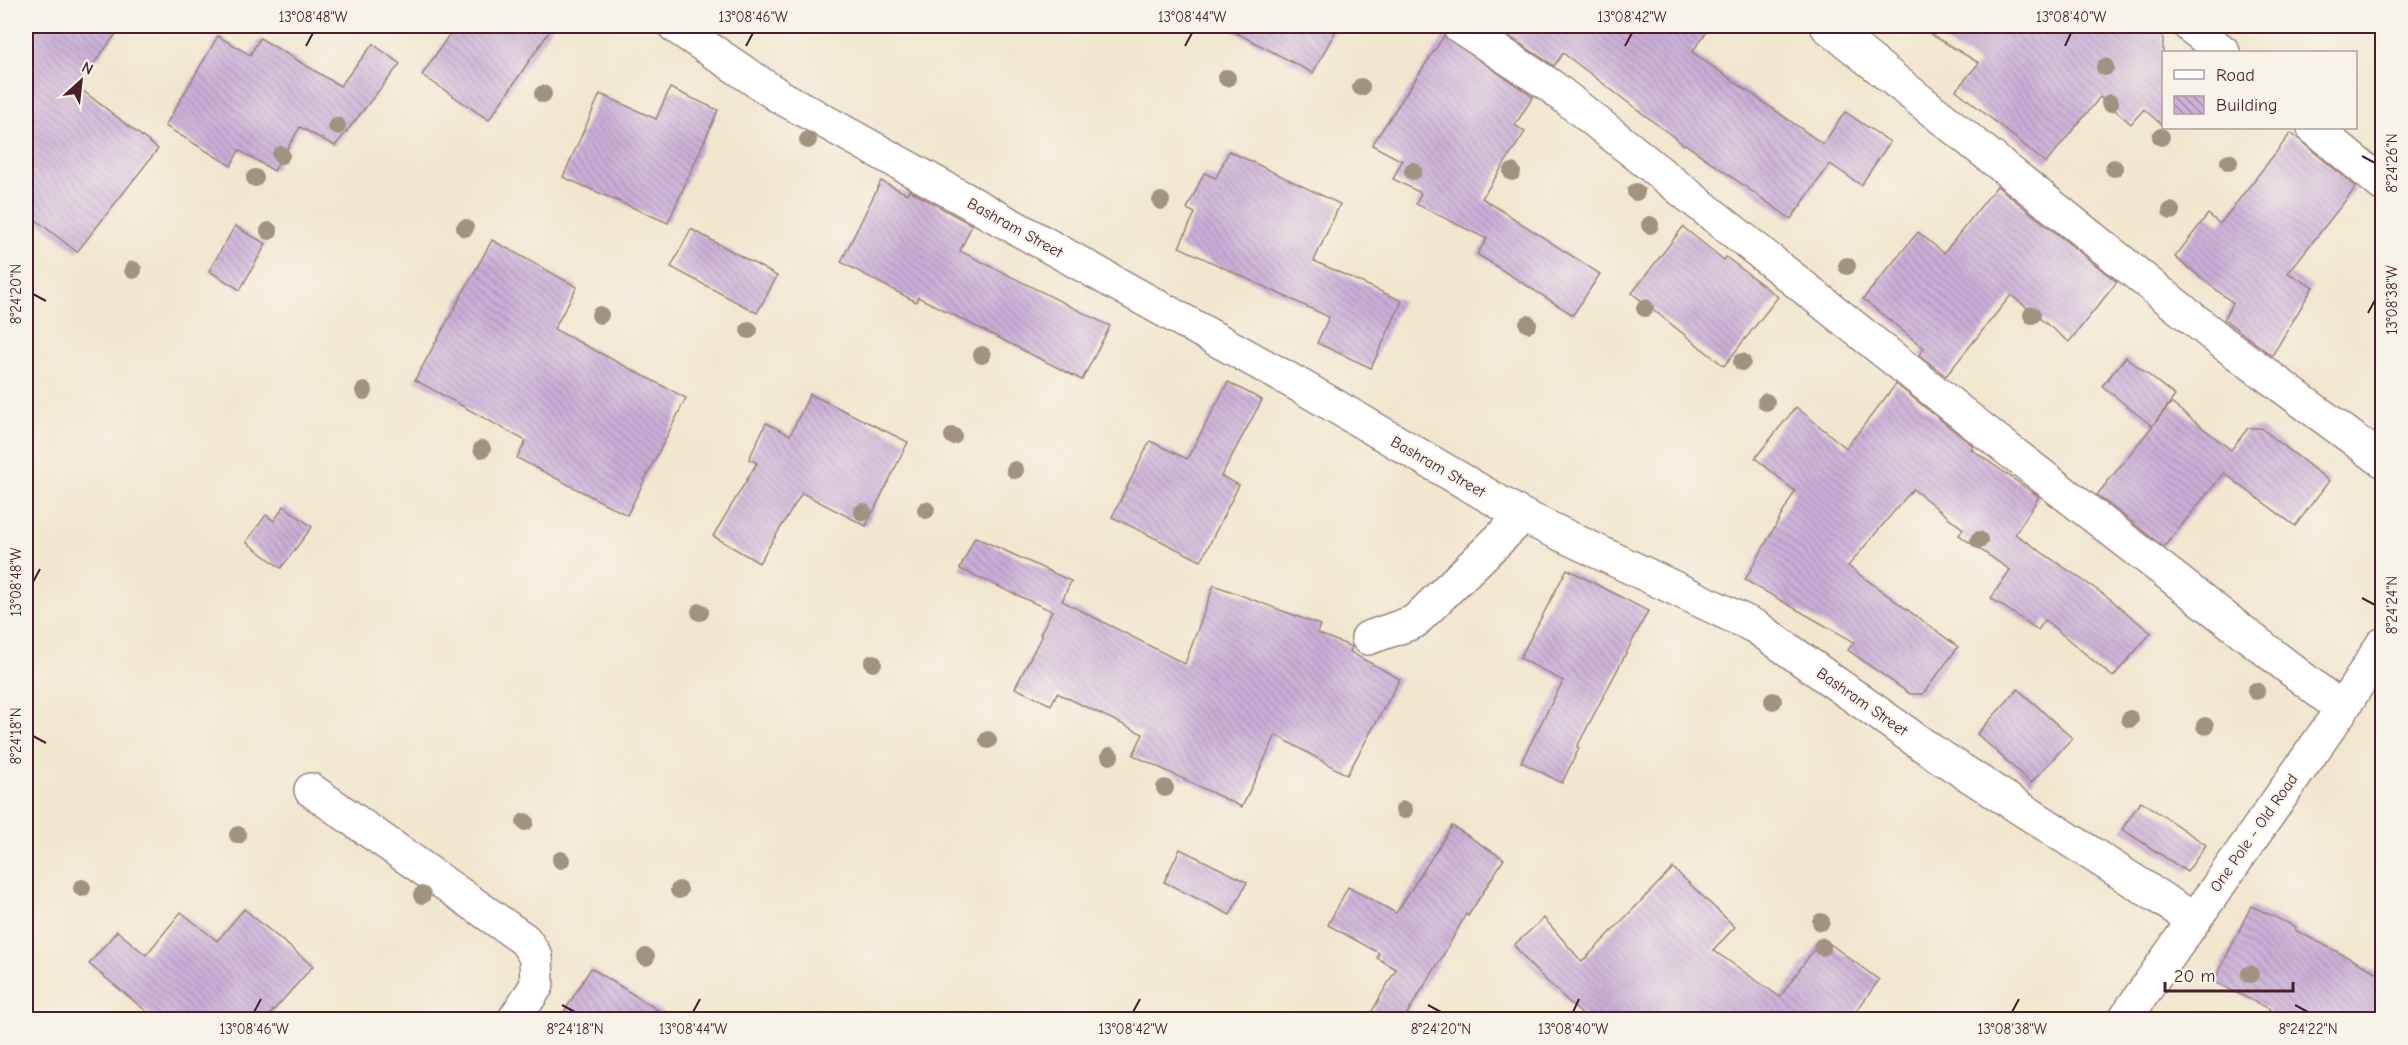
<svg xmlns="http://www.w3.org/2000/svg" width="2408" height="1045" viewBox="0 0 2408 1045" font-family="'Comic Neue',sans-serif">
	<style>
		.building { fill: url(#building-back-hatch) }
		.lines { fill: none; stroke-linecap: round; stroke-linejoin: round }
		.minor-casing { stroke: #9e827c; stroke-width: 36 }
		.minor { stroke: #fff; stroke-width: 33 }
		.tree { fill: #a29280 }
		.ticks { fill: none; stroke: #4a1f2b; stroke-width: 2 }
		.labels { text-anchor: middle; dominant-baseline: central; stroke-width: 4.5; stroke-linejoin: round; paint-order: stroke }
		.street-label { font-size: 16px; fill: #4a1f2b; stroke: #f7f3e8 }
		.neatline { fill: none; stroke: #4a1f2b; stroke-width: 2 }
		.ticks-label { font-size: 15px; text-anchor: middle; fill: #4a1f2b }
	</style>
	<defs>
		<pattern id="building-back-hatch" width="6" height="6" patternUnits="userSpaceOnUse" patternTransform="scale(1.5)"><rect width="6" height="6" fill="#cbafd8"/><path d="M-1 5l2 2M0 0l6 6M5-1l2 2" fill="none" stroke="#a78eaf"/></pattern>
	</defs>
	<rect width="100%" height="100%" fill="#f7f3e8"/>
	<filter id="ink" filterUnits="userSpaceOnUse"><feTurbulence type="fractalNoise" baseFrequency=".0167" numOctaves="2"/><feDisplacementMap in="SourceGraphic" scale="12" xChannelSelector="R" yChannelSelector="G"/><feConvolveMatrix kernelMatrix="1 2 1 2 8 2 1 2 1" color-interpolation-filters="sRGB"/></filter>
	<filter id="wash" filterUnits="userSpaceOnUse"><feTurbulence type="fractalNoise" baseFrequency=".008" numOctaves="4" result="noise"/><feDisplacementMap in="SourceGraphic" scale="24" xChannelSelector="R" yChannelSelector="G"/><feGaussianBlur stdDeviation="1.35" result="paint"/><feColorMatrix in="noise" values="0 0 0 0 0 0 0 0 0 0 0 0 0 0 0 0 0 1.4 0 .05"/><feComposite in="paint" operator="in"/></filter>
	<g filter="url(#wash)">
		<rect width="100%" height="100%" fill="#f1e6ce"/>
		<g id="blocks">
			<g class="building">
				<polygon points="26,26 122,26 77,86 158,149 77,252 26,212"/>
				<polygon points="455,26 553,26 489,120 422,75"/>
				<polygon points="1223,26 1338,26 1313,73"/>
				<polygon points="1493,26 1711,26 1692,52 1823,144 1845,112 1890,142 1861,185 1830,164 1791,219 1685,144 1684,145 1563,53 1554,66"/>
				<polygon points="1917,26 2163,26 2163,126 2144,109 2131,124 2100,97 2046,163 1956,90 1979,63"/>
				<polygon points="218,36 250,55 260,38 340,86 373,44 400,64 335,146 300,127 274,171 239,150 231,166 165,126"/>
				<polygon points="1444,36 1533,97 1515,125 1525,132 1482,198 1600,274 1573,315 1477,254 1487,239 1416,204 1421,193 1393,179 1402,161 1372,145"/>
				<polygon points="670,88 718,110 668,223 563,177 600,94 656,119"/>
				<polygon points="2291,133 2356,187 2288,273 2313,287 2272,356 2224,319 2233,303 2175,257 2208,214 2220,224"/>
				<polygon points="1229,151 1340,204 1314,261 1402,301 1371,368 1317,343 1329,317 1179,247 1195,213 1187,209 1204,173 1216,178"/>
				<polygon points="881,181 907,194 909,190 972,225 960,251 1110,326 1082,380 918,297 916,302 841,262"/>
				<polygon points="1997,186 2117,282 2069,342 2011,295 1946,376 1919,355 1924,348 1863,299 1918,232 1944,253"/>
				<polygon points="235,226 266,244 240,290 209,271"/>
				<polygon points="1683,227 1724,260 1726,257 1778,297 1724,366 1632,293"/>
				<polygon points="691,229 777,276 757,313 671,267"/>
				<polygon points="492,240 577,287 554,329 686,398 627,515 517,458 526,441 415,380"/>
				<polygon points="2126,357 2175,396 2152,426 2102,386"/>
				<polygon points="1228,382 1262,400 1221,476 1239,485 1201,561 1112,517 1150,441 1187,459"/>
				<polygon points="1896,384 1973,446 1971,449 2039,497 2015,534 2109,598 2151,633 2113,677 2045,620 2038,630 1991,598 2010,570 1959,535 1963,529 1913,489 1848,566 1958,647 1923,694 1910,694 1848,650 1854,642 1745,580 1795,491 1755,458 1796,407 1846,448"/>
				<polygon points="810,394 908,442 866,526 802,493 759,563 713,536 757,463 749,459 766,423 790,435"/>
				<polygon points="2171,403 2231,450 2248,428 2261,428 2329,481 2295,526 2224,473 2164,547 2097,495"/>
				<polygon points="284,506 312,527 281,568 246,542 266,515 274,521"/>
				<polygon points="975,537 1071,581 1062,601 1185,664 1214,585 1320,625 1317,633 1352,647 1350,652 1400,679 1347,775 1276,735 1242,807 1133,755 1143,734 1057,693 1051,705 1015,688 1042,635 1040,634 1052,611 960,569"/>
				<polygon points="1567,569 1648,611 1577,747 1579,748 1562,783 1521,762 1563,681 1520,658"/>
				<polygon points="2018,689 2072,738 2031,783 1977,734"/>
				<polygon points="2141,801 2206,845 2187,872 2122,829"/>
				<polygon points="1452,826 1504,859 1468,916 1466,914 1441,959 1403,1020 1367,1020 1396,969 1377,958 1379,953 1328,925 1348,887 1396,913"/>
				<polygon points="1180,849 1247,882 1230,915 1164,882"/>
				<polygon points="1673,868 1735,927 1713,950 1780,997 1822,938 1879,980 1850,1020 1588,1020 1532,967 1514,945 1544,918 1582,962"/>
				<polygon points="2251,906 2296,927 2295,930 2382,975 2382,1020 2265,1020 2270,1009 2214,982"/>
				<polygon points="244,909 313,966 265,1020 157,1020 89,964 117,931 146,955 181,912 217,941"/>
				<polygon points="591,968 674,1020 559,1020"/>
			</g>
		</g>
	</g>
	<g filter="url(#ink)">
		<use href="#blocks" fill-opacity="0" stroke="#9e827c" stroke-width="1.5"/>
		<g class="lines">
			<g class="minor-casing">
				<g id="minor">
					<polyline points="675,26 779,96 1304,388 1523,516 1756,627 1933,752 2193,919"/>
					<polyline points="1459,26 1551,86 1983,430 2342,709"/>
					<polyline points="1827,26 2222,342 2382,460"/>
					<polyline points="2190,26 2223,52"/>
					<polyline points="2314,128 2382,184"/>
					<polyline points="1368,638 1414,622 1523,516"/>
					<polyline points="311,790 525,940 536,957 537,985 514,1020"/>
					<polyline points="2124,1020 2342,709 2382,645"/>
				</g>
			</g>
			<use href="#minor" class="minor"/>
		</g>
		<g class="tree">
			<circle cx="2105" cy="67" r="9"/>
			<circle cx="1227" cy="78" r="9"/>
			<circle cx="1361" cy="87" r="9"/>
			<circle cx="543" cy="94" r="9"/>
			<circle cx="2110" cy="103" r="9"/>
			<circle cx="337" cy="126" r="9"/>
			<circle cx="2161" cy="137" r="9"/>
			<circle cx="808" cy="140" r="9"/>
			<circle cx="281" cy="155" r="9"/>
			<circle cx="2229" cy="162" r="9"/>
			<circle cx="2114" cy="168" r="9"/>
			<circle cx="1413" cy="171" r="9"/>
			<circle cx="1512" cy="172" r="9"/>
			<circle cx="255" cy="178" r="9"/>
			<circle cx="1636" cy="192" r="9"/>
			<circle cx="1161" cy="201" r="9"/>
			<circle cx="2171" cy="211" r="9"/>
			<circle cx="1650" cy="225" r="9"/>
			<circle cx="465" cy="228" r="9"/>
			<circle cx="269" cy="231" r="9"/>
			<circle cx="1847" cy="266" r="9"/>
			<circle cx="133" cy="270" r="9"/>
			<circle cx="1645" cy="308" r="9"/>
			<circle cx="600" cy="315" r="9"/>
			<circle cx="2032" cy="315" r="9"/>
			<circle cx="1528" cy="324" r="9"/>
			<circle cx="749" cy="330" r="9"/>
			<circle cx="982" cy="355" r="9"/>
			<circle cx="1742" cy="362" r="9"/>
			<circle cx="364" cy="391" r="9"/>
			<circle cx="1766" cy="402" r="9"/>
			<circle cx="953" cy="436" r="9"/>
			<circle cx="482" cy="449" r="9"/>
			<circle cx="1015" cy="470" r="9"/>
			<circle cx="926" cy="510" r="9"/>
			<circle cx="863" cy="512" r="9"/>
			<circle cx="1979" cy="540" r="9"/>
			<circle cx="700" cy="612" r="9"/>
			<circle cx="873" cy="663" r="9"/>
			<circle cx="2256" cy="691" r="9"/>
			<circle cx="1773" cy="701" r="9"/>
			<circle cx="2130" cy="719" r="9"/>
			<circle cx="2205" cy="726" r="9"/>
			<circle cx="988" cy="740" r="9"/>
			<circle cx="1110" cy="756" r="9"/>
			<circle cx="1165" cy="788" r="9"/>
			<circle cx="1404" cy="810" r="9"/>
			<circle cx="525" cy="822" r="9"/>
			<circle cx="238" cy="835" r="9"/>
			<circle cx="561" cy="860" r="9"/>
			<circle cx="82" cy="888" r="9"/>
			<circle cx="679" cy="890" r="9"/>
			<circle cx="422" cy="895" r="9"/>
			<circle cx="1821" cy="922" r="9"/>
			<circle cx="1822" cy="947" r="9"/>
			<circle cx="646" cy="957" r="9"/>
			<circle cx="2250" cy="974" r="9"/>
		</g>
	</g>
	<path class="ticks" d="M306 46 313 33M746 46 753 33M1185 46 1192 33M1625 46 1632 33M2065 46 2071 33M2362 156 2375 163M33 294 46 301M2368 313 2375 300M33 582 40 569M2362 598 2375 605M33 736 46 743M562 1005 575 1012M1428 1005 1441 1012M2295 1005 2308 1012M254 1012 261 999M693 1012 700 999M1133 1012 1140 999M1573 1012 1579 999M2012 1012 2019 999"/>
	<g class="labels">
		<g class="street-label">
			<text transform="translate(1015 228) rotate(29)">Bashram Street</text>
			<text transform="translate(1438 467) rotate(30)">Bashram Street</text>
			<text transform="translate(1862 702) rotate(35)">Bashram Street</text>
			<text transform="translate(2254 833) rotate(-55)">One Pole - Old Road</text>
		</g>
	</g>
	<rect width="2408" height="1045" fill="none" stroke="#f7f3e8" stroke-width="66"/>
	<rect x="2162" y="51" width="195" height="78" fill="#f7f3e8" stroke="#b29e9c" stroke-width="1.5"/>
	<rect x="2174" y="70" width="30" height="9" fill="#ffffff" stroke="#b29e9c" stroke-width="1.5"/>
	<text x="2216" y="81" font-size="18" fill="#4a1f2b">Road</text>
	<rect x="2174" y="96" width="30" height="18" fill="url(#building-back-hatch)" stroke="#b29e9c" stroke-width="1.5"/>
	<text x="2216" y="111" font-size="18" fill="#4a1f2b">Building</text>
	<g transform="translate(81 81) rotate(27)" stroke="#f7f3e8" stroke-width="4.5" paint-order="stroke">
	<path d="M0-4.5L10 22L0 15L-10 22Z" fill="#4a1f2b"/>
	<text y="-9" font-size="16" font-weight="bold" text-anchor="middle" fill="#4a1f2b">N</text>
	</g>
	<path d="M2165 982v9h128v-9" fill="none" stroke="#4a1f2b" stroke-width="3"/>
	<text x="2174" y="982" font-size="18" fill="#4a1f2b" stroke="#f7f3e8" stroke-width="4.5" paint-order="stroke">20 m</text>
	<rect x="33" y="33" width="2342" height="979" class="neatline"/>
	<g class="ticks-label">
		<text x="313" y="22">13°08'48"W</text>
		<text x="753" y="22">13°08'46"W</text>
		<text x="1192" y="22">13°08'44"W</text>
		<text x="1632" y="22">13°08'42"W</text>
		<text x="2071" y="22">13°08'40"W</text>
		<text transform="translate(2392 163) rotate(-90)" y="5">8°24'26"N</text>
		<text transform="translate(16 294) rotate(-90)" y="5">8°24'20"N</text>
		<text transform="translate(2392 300) rotate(-90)" y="5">13°08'38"W</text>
		<text transform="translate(16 582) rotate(-90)" y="5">13°08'48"W</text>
		<text transform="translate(2392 605) rotate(-90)" y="5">8°24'24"N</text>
		<text transform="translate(16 736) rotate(-90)" y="5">8°24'18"N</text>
		<text x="254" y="1034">13°08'46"W</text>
		<text x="575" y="1034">8°24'18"N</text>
		<text x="693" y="1034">13°08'44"W</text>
		<text x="1133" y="1034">13°08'42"W</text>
		<text x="1441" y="1034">8°24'20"N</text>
		<text x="1573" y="1034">13°08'40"W</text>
		<text x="2012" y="1034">13°08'38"W</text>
		<text x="2308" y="1034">8°24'22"N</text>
	</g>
</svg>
